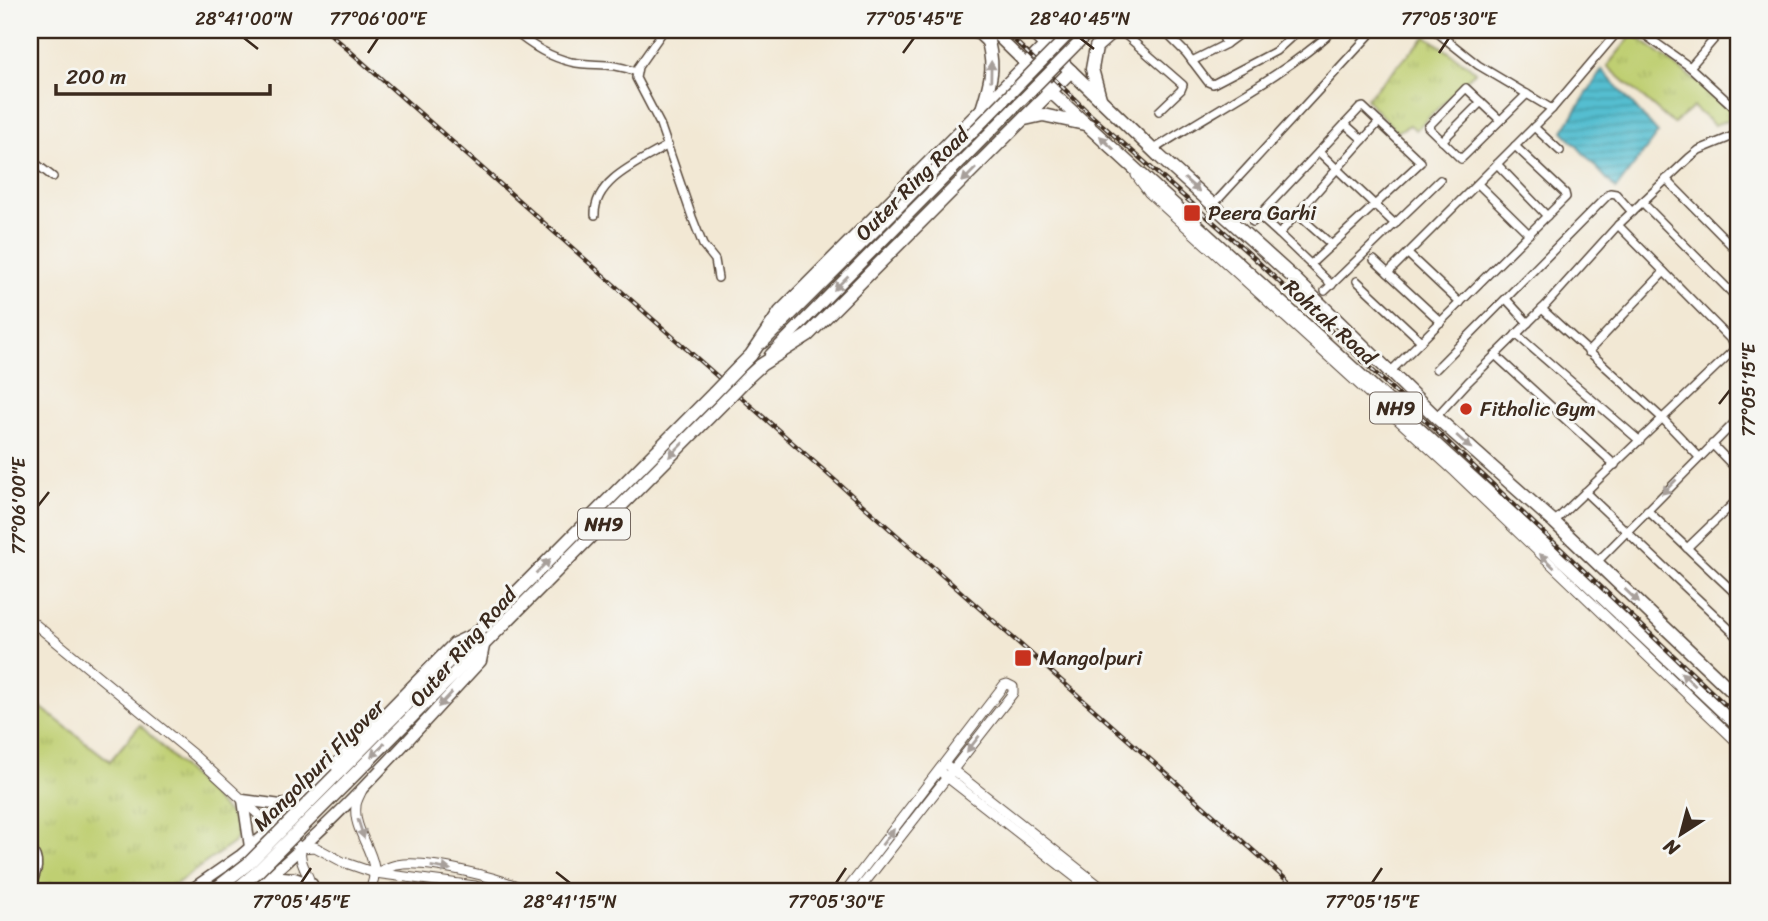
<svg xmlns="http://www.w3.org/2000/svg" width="1768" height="921" viewBox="0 0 1768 921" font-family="Sriracha,sans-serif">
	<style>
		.park { fill: url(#park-tufts); stroke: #7d7c48; stroke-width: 2 }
		.water { fill: url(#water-rules); stroke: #487477; stroke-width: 2 }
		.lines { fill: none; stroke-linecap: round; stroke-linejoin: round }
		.minor-casing { stroke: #564639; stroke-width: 10 }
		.tertiary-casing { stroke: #564639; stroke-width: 11 }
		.primary-casing { stroke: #564639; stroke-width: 13 }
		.trunk-casing { stroke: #564639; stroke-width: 15 }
		.minor { stroke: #fff; stroke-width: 7 }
		.tertiary { stroke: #fff; stroke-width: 9 }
		.primary { stroke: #fff; stroke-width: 10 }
		.trunk { stroke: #fff; stroke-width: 12 }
		.rail-casing { stroke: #3b2a1e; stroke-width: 4.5 }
		.rail { stroke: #f6f6f2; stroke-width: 2; stroke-dasharray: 5; stroke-linecap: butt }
		.primary-bridge-casing { stroke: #564639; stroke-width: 13; stroke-linecap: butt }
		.trunk-bridge-casing { stroke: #564639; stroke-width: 15; stroke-linecap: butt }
		.primary-bridge { stroke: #fff; stroke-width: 10 }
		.trunk-bridge { stroke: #fff; stroke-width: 12 }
		.oneway { fill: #a79f9a }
		.ticks { fill: none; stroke: #3b2a1e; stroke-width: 2.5 }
		.poi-dot { fill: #c8321e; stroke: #f6f6f2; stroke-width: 2.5 }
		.labels { text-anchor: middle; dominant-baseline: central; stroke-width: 6; stroke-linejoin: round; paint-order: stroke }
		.shield { fill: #f6f6f2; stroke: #73675e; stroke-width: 2 }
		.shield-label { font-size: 19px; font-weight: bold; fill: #3b2a1e }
		.street-label { font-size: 21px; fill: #3b2a1e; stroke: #f6f6f2 }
		.poi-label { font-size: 21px; fill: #3b2a1e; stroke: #f6f6f2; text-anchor: start }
		.neatline { fill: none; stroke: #3b2a1e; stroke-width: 2.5 }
		.ticks-label { font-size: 18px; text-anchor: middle; fill: #3b2a1e }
	</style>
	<defs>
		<pattern id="park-tufts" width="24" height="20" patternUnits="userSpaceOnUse" patternTransform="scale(1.75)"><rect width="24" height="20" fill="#bfcf72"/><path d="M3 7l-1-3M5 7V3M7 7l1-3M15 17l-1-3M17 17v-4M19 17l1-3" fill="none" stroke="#a5b262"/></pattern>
		<pattern id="water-rules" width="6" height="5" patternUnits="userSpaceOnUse" patternTransform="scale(1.75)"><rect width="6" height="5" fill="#54bed0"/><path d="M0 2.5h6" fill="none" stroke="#479ba8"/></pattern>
	</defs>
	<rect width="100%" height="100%" fill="#f6f6f2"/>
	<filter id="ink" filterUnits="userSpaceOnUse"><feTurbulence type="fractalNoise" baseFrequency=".0143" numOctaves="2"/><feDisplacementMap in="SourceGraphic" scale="14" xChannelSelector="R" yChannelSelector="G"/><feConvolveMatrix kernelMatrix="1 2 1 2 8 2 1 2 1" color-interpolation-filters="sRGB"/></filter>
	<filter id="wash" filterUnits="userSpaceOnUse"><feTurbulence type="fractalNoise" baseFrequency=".00686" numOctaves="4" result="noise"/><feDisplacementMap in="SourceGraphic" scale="28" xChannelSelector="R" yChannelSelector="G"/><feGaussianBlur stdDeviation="1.57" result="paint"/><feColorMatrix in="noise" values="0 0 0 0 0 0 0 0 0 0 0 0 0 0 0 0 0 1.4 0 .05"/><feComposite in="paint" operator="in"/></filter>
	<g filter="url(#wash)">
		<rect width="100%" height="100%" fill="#f2e8d4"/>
		<g class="park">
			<polygon points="1633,34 1738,112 1738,117 1714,125 1693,107 1673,124 1607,66"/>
			<polygon points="1426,36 1476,71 1416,130 1410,125 1397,132 1366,99"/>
			<polygon points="30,699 110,761 140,725 231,816 239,831 236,841 166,891 30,891 40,860 30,850"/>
		</g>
		<polygon class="water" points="1602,70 1658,133 1616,189 1563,131"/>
	</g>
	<g filter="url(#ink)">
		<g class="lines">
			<g class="minor-casing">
				<g id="minor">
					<path d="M513 30C529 44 550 57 571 62 596 67 609 61 636 72"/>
					<polyline points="627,30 635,30"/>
					<polyline points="664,30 638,67 636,78 660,124 692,217 703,245 715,260 718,278"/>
					<polyline points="972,30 987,44"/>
					<polyline points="1120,30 1183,85 1181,90 1159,111"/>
					<polyline points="1220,30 1226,44"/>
					<polyline points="1434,30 1478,65 1552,109"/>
					<polyline points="1638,30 1690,67 1738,111"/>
					<polyline points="1171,38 1186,53 1208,82 1213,84 1276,51 1299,30"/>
					<polyline points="1192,61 1226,44 1245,30"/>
					<polyline points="1690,67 1722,30"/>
					<polyline points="1500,120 1466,88 1428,127 1461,159 1527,94"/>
					<polyline points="1345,124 1363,140"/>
					<polyline points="1534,127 1560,151"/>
					<polyline points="1442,141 1481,102"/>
					<path d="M1153 150C1214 110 1280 78 1334 30"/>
					<polyline points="1319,152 1395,224"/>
					<polyline points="30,159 53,177"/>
					<polyline points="1497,164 1547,216"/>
					<polyline points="1666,179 1738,252"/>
					<polyline points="1478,184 1529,234"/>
					<polyline points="1642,202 1738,299"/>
					<polyline points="1214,204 1374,30"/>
					<polyline points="1297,214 1332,245"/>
					<path d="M595 215C594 179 642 161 668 145"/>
					<polyline points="1259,216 1279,234"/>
					<polyline points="1253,222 1360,108 1363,107 1421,162 1311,264"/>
					<polyline points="1618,225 1738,347"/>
					<polyline points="1408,254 1460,303"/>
					<polyline points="1374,260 1441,322"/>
					<polyline points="1388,273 1552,109 1619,30"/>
					<polyline points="1357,281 1421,341"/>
					<polyline points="1332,285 1279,234 1379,122"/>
					<polyline points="1325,291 1440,180"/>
					<polyline points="1506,299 1528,323"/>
					<polyline points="1542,309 1663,419 1699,457"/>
					<polyline points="1516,334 1640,441"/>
					<polyline points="1588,352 1664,272"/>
					<polyline points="1495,355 1615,465"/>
					<polyline points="1436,369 1610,193 1616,194 1632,212"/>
					<polyline points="1390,372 1566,197 1565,193 1515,146"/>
					<polyline points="1436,417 1468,382 1545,306 1618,225 1689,158 1699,150 1738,134"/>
					<polyline points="1712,444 1738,471"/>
					<polyline points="1585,492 1738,637"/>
					<polyline points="1647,510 1738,596"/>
					<polyline points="1554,522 1738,346"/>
					<polyline points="1687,548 1738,499"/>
					<polyline points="1597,562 1738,419"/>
					<path d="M30 847C43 861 37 873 30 889"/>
					<polyline points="393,888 429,891"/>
				</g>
			</g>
			<g class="tertiary-casing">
				<g id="tertiary">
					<polyline points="1136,175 1149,193 1455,472 1738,743"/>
					<polyline points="30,620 195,756 273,828 301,848"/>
					<polyline points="949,767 1106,891"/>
					<polyline points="943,774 1093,891"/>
					<path d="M362 790C360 795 356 801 356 806 352 836 387 860 369 891"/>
					<polyline points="301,848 315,847 343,862 375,873 475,886 491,891"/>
					<path d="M301 848C298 865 311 875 312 891"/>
					<path d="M376 873C383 870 390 866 397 865 427 859 501 878 528 891"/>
					<polyline points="846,891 1004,685 1007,684 1013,687 1013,693 858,891"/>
				</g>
			</g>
			<g class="primary-casing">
				<g id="primary">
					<polyline points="991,30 1028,66"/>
					<polyline points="1028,30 1046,47"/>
					<polyline points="763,343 899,207"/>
					<polyline points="770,355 906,217"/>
					<polyline points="250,847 243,800 281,805 298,802"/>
					<polyline points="271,876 294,878 312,884"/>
					<polyline points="189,891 241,855 273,828 454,643 473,634"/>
					<path d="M251 891C336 824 407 740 481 661L484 646"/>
				</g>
			</g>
			<g class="trunk-casing">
				<g id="trunk">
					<polyline points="1046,47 1159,156 1297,281 1436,417 1554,522 1738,697"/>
					<polyline points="1028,66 1051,92 1585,581 1738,726"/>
					<polyline points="1100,98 1092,69 1096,47 1115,30"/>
					<path d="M982 109C993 75 995 64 985 30"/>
					<polyline points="1025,119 1043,115 1089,125"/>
					<polyline points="738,368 751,355 780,312 1061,30"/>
					<polyline points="748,377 761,365 808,335 1071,71"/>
					<polyline points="337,774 714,393"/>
					<polyline points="345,784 724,402"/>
					<polyline points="213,891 231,877"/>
				</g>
			</g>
			<use href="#minor" class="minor"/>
			<use href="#tertiary" class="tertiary"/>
			<use href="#primary" class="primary"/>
			<use href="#trunk" class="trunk"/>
			<g class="rail-casing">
				<g id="rail">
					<polyline points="326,30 1299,891"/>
					<polyline points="1004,30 1092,116 1253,257 1738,717"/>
				</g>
			</g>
			<use href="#rail" class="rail"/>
			<g class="primary-bridge-casing">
				<g id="primary-bridge">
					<polyline points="899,207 1073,30"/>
					<polyline points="906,217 1091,30"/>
				</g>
			</g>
			<g class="trunk-bridge-casing">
				<g id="trunk-bridge">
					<polyline points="714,393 738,368"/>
					<polyline points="724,402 748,377"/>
					<polyline points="231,877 249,863 337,774"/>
					<polyline points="239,887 257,872 345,784"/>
				</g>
			</g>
			<use href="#primary-bridge" class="primary-bridge"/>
			<use href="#trunk-bridge" class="trunk-bridge"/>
		</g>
		<defs><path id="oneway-solid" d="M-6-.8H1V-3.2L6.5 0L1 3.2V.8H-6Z" transform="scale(1.75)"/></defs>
		<g class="oneway">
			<use href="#oneway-solid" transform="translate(991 71) rotate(-89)"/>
			<use href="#oneway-solid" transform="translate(1107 143) rotate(-136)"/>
			<use href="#oneway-solid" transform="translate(969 175) rotate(135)"/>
			<use href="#oneway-solid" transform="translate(1192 185) rotate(41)"/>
			<use href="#oneway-solid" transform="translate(841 283) rotate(135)"/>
			<use href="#oneway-solid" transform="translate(1464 442) rotate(42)"/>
			<use href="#oneway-solid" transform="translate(676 450) rotate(135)"/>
			<use href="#oneway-solid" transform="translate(1669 487) rotate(135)"/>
			<use href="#oneway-solid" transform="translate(1547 561) rotate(-136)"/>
			<use href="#oneway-solid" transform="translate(543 566) rotate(-45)"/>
			<use href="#oneway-solid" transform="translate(1632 596) rotate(44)"/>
			<use href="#oneway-solid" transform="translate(1688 679) rotate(-137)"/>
			<use href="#oneway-solid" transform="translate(445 700) rotate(133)"/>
			<use href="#oneway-solid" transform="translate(973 744) rotate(128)"/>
			<use href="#oneway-solid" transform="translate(378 750) rotate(135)"/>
			<use href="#oneway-solid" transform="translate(361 829) rotate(72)"/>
			<use href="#oneway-solid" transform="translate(888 837) rotate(-52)"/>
			<use href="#oneway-solid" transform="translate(441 868) rotate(9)"/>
		</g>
	</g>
	<path class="ticks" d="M244 38 258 49M1080 38 1094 49M368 53 378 38M903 53 914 38M1439 53 1449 38M1719 404 1730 390M38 506 49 492M556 872 570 883M301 883 311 868M836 883 846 868M1372 883 1382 868"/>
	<g class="poi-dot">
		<rect x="1183" y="204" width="18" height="18" rx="3.5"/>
		<circle cx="1466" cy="409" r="7"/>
		<rect x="1014" y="649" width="18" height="18" rx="3.5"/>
	</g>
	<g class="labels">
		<g class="shield">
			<rect x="1370" y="392.5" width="52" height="31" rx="5"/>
			<rect x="578" y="508.5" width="52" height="31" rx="5"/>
		</g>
		<g class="shield-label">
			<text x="1396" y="408">NH9</text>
			<text x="604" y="524">NH9</text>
		</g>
		<g class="street-label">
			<text transform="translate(912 184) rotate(-45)">Outer Ring Road</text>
			<text transform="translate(1330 322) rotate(42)">Rohtak Road</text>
			<text transform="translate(463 647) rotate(-49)">Outer Ring Road</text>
			<text transform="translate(319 765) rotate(-45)">Mangolpuri Flyover</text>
		</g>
		<g class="poi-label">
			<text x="1208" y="213">Peera Garhi</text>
			<text x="1480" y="409">Fitholic Gym</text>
			<text x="1039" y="658">Mangolpuri</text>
		</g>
	</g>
	<rect width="1768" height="921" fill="none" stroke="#f6f6f2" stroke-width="77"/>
	<g transform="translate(1681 834) rotate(216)" stroke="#f6f6f2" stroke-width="5" paint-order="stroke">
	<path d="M0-5L12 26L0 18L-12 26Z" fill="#3b2a1e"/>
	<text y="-10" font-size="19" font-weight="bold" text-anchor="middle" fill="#3b2a1e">N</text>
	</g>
	<path d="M56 84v10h214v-10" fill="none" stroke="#3b2a1e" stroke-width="3.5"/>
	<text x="66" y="84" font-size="21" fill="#3b2a1e" stroke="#f6f6f2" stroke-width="5" paint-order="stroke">200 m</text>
	<rect x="38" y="38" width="1692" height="845" class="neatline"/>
	<g class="ticks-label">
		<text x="244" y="25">28°41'00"N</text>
		<text x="378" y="25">77°06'00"E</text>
		<text x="914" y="25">77°05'45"E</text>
		<text x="1080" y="25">28°40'45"N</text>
		<text x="1449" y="25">77°05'30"E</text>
		<text transform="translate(1749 390) rotate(-90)" y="6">77°05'15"E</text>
		<text transform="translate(19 506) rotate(-90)" y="6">77°06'00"E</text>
		<text x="301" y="908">77°05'45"E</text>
		<text x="570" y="908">28°41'15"N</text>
		<text x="836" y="908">77°05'30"E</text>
		<text x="1372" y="908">77°05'15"E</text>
	</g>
</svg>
